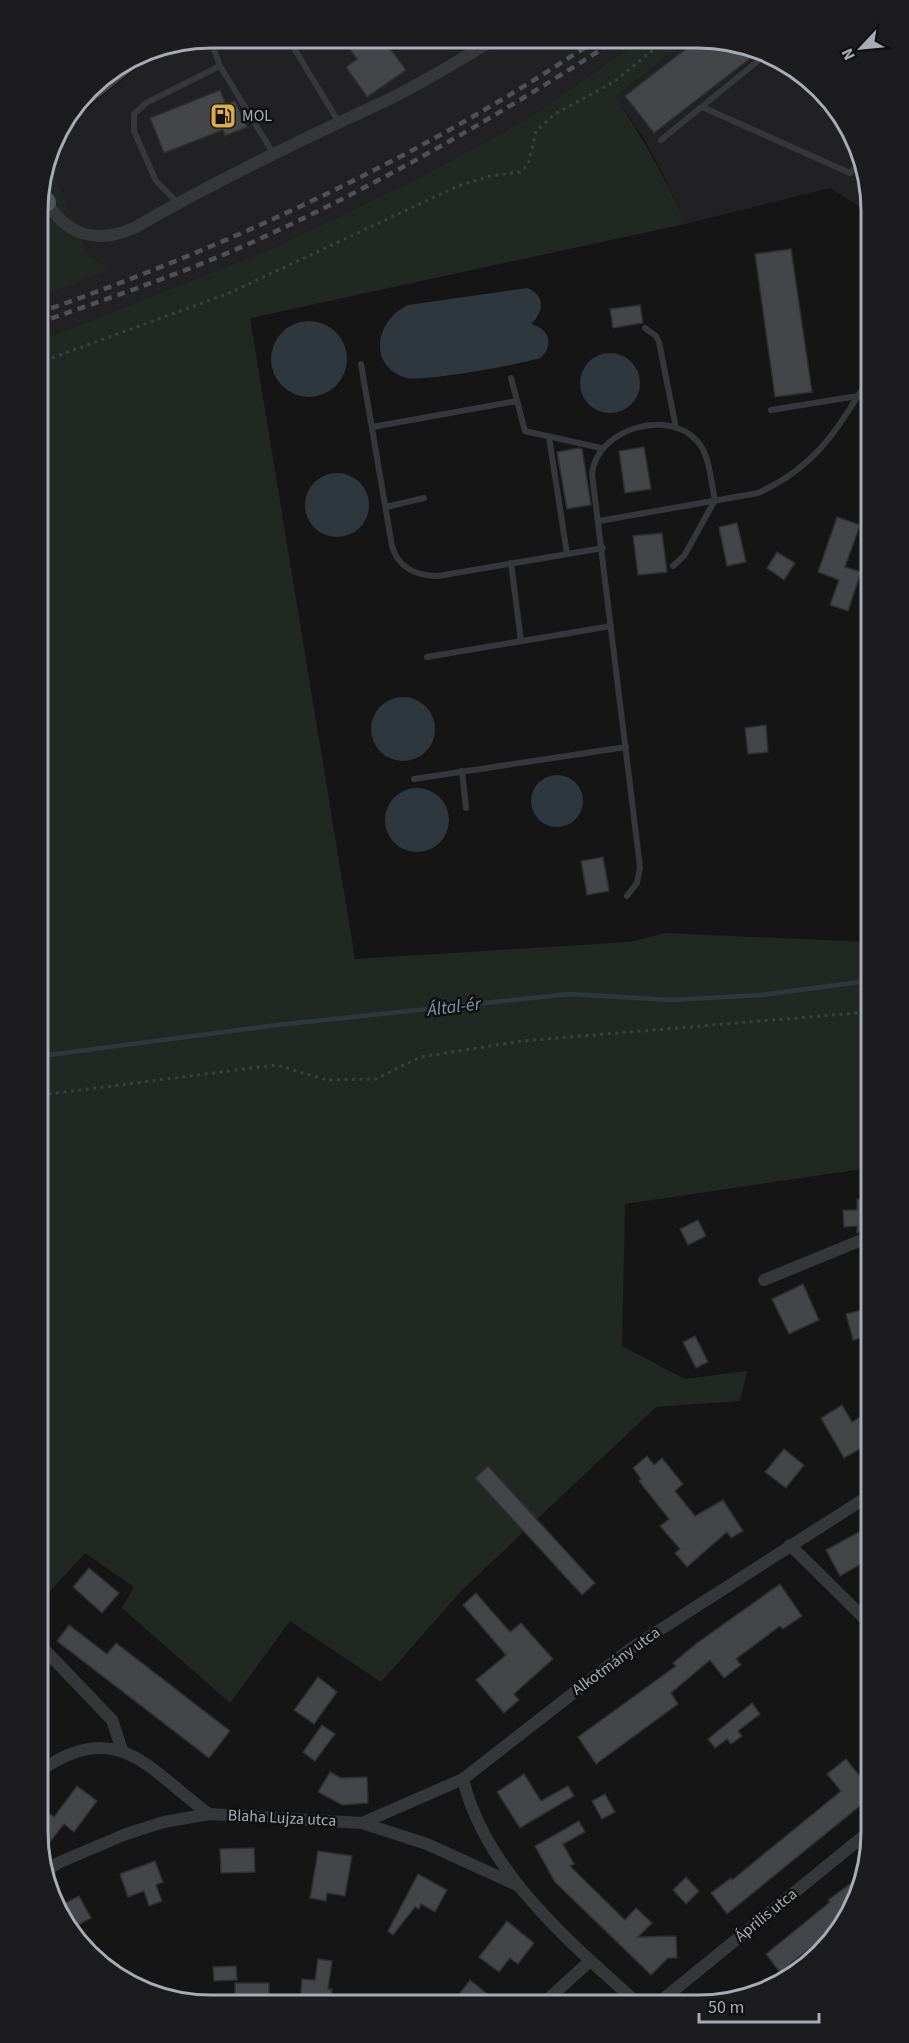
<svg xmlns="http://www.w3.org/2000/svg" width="909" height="2043" viewBox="0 0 909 2043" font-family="'Source Sans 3',sans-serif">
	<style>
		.built { fill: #212123 }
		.green { fill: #212822 }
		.water { fill: #2f373e }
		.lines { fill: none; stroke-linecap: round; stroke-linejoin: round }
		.stream { stroke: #2f373e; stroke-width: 4.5 }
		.building { fill: #444549; stroke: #2f2f32; stroke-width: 1.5 }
		.path { stroke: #3c3e42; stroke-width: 3; stroke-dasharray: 3 4.5; stroke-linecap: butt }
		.service { stroke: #36373b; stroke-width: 6 }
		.minor { stroke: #36373b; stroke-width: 12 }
		.secondary { stroke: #44464b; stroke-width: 18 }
		.primary { stroke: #535459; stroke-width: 20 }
		.rail { stroke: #4f5156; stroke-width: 4.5; stroke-dasharray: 8 6; stroke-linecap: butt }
		.labels { text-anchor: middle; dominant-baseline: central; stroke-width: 5; stroke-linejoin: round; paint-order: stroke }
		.poi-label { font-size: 16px; fill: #a8acb5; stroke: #101011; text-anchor: start }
		.street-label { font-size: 16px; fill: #a8acb5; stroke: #101011 }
		.water-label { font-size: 18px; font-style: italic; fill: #8398ac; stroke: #101011 }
		.rim { fill: none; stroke: #a8acb5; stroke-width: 3 }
	</style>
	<rect width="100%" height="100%" fill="#151516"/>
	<g class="built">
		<polygon points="211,38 641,40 527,119 420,177 267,251 38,341 38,299 110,269 89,256 48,161 56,134 162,47"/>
		<polygon points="687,40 732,41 813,81 866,165 866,211 830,188 685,224 665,178 643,137 615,97"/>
	</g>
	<g class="green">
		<path d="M641 40H687L615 97C643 138 666 178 685 224L250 318 355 959 630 942 665 933 868 942 869 1168 625 1204 622 1346 685 1379 747 1371 740 1401 656 1407 462 1590 381 1682 290 1621 230 1703 122 1608 134 1587 85 1553 43 1599 38 341 267 251 420 177 527 119Z"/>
		<polygon points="48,161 89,256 111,269 38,299 38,199"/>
	</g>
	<g class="water">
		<path d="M527 288C546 295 544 312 531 324 549 328 555 346 540 358 522 364 423 382 407 378 367 367 375 320 408 305Z"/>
		<circle cx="309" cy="359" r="38"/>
		<circle cx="610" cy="383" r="30"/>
		<circle cx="337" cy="505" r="32"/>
		<circle cx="403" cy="729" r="32"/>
		<circle cx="557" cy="801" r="26"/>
		<circle cx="417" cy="820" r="32"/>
	</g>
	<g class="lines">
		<polyline class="stream" points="41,1056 277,1025 570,994 671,1000 761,995 868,981"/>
	</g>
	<g class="building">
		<polygon points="342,38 383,39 406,70 367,97 346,67 357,59"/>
		<polygon points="696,41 732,41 757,53 654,133 625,96"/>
		<polygon points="220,90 226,104 235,101 247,127 225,136 223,130 164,153 150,118"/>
		<polygon points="791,249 812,392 775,397 755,254"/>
		<polygon points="640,305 643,323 613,328 610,309"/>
		<polygon points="644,447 651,489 625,493 619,451"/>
		<polygon points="579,448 582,449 591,505 567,509 557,452"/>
		<polygon points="837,517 860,525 845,567 861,572 848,611 830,605 839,580 818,572"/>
		<polygon points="737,523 746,562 727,566 719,527"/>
		<polygon points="662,533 667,572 638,575 633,536"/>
		<polygon points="777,552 795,563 784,580 767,568"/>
		<polygon points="766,725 768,752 748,754 745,728"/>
		<polygon points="603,857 609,891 587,895 581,861"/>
		<polygon points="857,1199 869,1199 869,1229 857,1233 857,1226 844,1227 843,1210 857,1210"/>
		<polygon points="698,1220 706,1236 688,1245 680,1229"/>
		<polygon points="803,1284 819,1320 789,1334 772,1299"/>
		<polygon points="869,1308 869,1336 853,1340 846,1314"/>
		<polygon points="695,1336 708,1362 696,1368 683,1342"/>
		<polygon points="842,1405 852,1422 870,1411 870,1443 844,1458 821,1418"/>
		<polygon points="784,1449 804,1465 786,1488 765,1472"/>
		<polygon points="647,1456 654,1465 662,1458 683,1484 675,1491 695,1516 723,1500 743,1531 731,1538 727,1532 687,1567 675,1553 680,1549 660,1526 669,1519 639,1481 641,1479 633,1468"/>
		<polygon points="488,1466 595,1583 582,1595 475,1478"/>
		<polygon points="870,1526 870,1559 840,1576 826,1550"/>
		<polygon points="89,1568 119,1593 102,1613 73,1587"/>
		<polygon points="780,1584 802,1616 783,1629 780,1626 736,1659 741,1665 724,1678 710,1660 671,1693 678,1704 596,1764 578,1737 676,1666 673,1663 697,1643"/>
		<polygon points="476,1593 510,1632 521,1623 553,1659 514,1694 519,1700 504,1713 476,1680 506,1655 463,1605"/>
		<polygon points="69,1625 107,1654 116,1643 230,1731 209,1758 57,1641"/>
		<polygon points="318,1677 337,1692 314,1724 294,1710"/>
		<polygon points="752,1703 760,1714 738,1731 742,1736 731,1744 727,1739 715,1748 708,1739"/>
		<polygon points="322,1725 335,1734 315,1761 303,1752"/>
		<polygon points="846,1759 859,1775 866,1769 871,1775 871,1797 727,1914 711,1893 731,1878 732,1880 841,1791 827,1774"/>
		<polygon points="330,1772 341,1778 367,1777 368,1803 342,1805 318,1792"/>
		<polygon points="524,1774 541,1801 568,1786 574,1796 520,1828 497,1792"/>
		<polygon points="77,1786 97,1801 74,1832 64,1824 43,1851 43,1809 54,1817"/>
		<polygon points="605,1794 615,1812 602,1819 592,1801"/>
		<polygon points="579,1821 585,1832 563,1844 574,1864 570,1866 625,1920 636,1908 652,1923 638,1937 676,1936 677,1958 668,1958 651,1975 555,1882 535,1846"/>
		<polygon points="254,1848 255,1872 221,1873 220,1849"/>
		<polygon points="318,1851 352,1856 345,1896 327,1893 326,1901 310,1898"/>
		<polygon points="155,1861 163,1882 156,1885 162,1901 149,1906 144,1891 128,1897 120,1874"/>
		<polygon points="418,1874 447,1890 435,1912 421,1904 419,1909 415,1907 393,1935 388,1931"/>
		<polygon points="864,1874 858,1898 845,1919 823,1937 829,1946 817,1953 812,1947 791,1963 795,1967 782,1975 766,1954 830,1902 828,1900"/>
		<polygon points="686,1877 699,1891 686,1904 673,1890"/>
		<polygon points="79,1896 91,1918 74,1927 61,1905"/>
		<polygon points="507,1921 534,1943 518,1964 510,1958 499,1972 479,1957"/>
		<polygon points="318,1959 332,1961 328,1989 332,1989 331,2001 300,2002 302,1979 315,1980"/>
		<polygon points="236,1966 237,1980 214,1981 213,1967"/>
		<polygon points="470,1980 496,2001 454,2001"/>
		<rect x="235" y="1983" width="34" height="19"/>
	</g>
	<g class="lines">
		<g class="path">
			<polyline points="38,363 227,294 458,186 490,176 520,172 528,165 536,131 555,114 615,81 665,40"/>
			<polyline points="41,1095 276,1065 327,1080 376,1079 420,1057 522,1041 868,1012"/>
		</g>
		<g class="service">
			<polyline points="210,38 220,66 273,153"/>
			<polyline points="288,38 338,121"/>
			<polyline points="702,107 850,173 863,161"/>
			<polyline points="661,140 764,56"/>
			<polyline points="178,203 156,181 134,131 134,114 146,103 220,66"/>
			<polyline points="645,328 656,336 659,342 676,428"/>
			<path d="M361 364 392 546C398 568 417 576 438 576L603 548"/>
			<polyline points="511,378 525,431 601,448"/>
			<polyline points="771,410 858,396"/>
			<polyline points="372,427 517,401"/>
			<polyline points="549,437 567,554"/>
			<polyline points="386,507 424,498"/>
			<path d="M599 521 758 493C814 468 835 433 866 383"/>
			<polyline points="511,563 521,641"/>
			<polyline points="427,657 611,626"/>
			<polyline points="462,771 466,808"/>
			<polyline points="414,779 626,747"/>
			<path d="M627 896 637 883 640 867 592 474C596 429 669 407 698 442 710 455 711 484 715 500L684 556 673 566"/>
		</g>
		<g class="minor">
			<path d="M44 199C67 235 94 245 134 228 214 182 296 142 379 104 419 86 457 61 495 39"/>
			<polyline points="764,1280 869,1237"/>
			<polyline points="790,1545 870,1624"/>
			<polyline points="43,1648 112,1720 122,1750"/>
			<path d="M43 1769C119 1717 151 1772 209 1814"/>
			<path d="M463 1779C485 1870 566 1939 634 2000"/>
			<polyline points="362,1823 463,1779 630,1649 870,1495"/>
			<polyline points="43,1872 60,1862 126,1834 164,1822 209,1814 362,1823 427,1844 519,1886"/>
			<polyline points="547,2000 590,1961"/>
			<polyline points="662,2000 871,1830"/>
		</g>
		<polyline class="secondary" points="81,100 132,59"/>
		<polyline class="primary" points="38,198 46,202"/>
		<g class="rail">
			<path d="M38 313C235 244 423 156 596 40"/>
			<path d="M38 323C115 296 193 270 268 235 389 179 504 112 616 40"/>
		</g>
	</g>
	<defs>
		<g id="fuel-square" transform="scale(1.35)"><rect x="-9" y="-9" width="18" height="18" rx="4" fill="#ddad46" stroke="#101011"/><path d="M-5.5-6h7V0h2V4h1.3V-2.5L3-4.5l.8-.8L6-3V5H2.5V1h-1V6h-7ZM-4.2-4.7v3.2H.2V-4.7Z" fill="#111"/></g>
	</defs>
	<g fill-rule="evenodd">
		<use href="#fuel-square" x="223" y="116"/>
	</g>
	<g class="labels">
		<g class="poi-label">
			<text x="242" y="116">MOL</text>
		</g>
		<g class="street-label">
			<text transform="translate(616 1661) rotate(-36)">Alkotmány utca</text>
			<text transform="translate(282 1818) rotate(3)">Blaha Lujza utca</text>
			<text transform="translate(766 1915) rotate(-39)">Április utca</text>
		</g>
		<g class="water-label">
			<text transform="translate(454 1007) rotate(-7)">Által-ér</text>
		</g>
	</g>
	<path d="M0 0H909V2043H0ZM211 48H698A163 163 0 0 1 861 211V1832A163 163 0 0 1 698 1995H211A163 163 0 0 1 48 1832V211A163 163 0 0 1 211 48Z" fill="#1c1c1e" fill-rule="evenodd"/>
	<path class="rim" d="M211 48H698A163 163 0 0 1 861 211V1832A163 163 0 0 1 698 1995H211A163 163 0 0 1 48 1832V211A163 163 0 0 1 211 48Z"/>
	<g transform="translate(861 48) rotate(244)" stroke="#101011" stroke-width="4.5" paint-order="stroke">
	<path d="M0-4.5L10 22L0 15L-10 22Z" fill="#a8acb5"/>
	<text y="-9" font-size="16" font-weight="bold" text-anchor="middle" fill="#a8acb5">N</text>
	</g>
	<path d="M699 2013v9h120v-9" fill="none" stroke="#a8acb5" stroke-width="3"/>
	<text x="708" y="2013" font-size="18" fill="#a8acb5" stroke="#101011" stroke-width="4.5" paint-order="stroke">50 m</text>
</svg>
